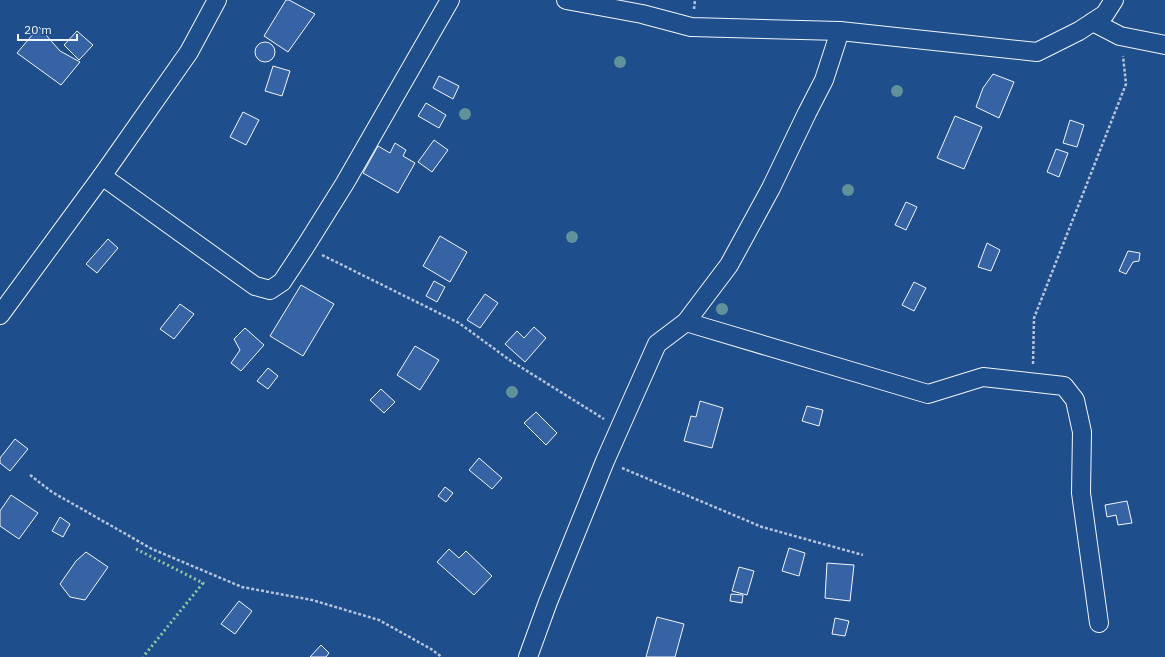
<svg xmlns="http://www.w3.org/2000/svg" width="1165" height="657" viewBox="0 0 1165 657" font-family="'IBM Plex Sans',sans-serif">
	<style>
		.building { fill: #3563a3; stroke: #f2f6ff }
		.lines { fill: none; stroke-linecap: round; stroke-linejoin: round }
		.street-casing { stroke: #f2f6ff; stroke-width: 20 }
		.path { stroke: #b3c4dc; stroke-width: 2.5; stroke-dasharray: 3 2; stroke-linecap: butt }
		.street { stroke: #1f4e8c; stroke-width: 18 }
		.hedge { stroke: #97c8a6; stroke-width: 3; stroke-dasharray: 2 3; stroke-linecap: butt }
		.tree { fill: #61919a }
	</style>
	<rect width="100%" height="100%" fill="#1f4e8c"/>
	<g class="building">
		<polygon points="286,0 289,0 315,14 288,52 264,36"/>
		<polygon points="39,27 60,51 80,62 61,85 17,53"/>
		<polygon points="77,31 93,45 79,60 64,45"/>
		<circle cx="265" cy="52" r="10"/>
		<polygon points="273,66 290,71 282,96 265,91"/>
		<polygon points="993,74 1014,82 999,118 976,107 983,88"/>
		<polygon points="439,76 459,86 453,99 433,88"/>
		<polygon points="426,103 446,115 439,128 418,116"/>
		<polygon points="243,112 259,120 246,145 230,137"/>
		<polygon points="955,116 982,127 964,169 937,158"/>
		<polygon points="1070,120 1084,125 1077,147 1063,143"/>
		<polygon points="434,140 448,150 432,172 418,162"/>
		<polygon points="395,143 406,150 403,156 415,163 398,193 363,173 378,146 390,153"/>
		<polygon points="1056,149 1068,153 1059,177 1047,172"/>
		<polygon points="906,202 917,207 906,230 895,225"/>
		<polygon points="440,236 467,252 450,282 423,266"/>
		<polygon points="108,239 118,248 97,273 86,264"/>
		<polygon points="987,243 1000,250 991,271 978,267"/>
		<polygon points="1128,251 1140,253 1139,261 1133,262 1126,274 1119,271"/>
		<polygon points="434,281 445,287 437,302 426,296"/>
		<polygon points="914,282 926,288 914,311 902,305"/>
		<polygon points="301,285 334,304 303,356 270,336"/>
		<polygon points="485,294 498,303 480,328 467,320"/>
		<polygon points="180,304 194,314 174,339 160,329"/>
		<polygon points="534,327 546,338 525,362 505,344 517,331 524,338"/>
		<polygon points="245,328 264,345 241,371 231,363 240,350 234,339"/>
		<polygon points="415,346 439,360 420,390 397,375"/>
		<polygon points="268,368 278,376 268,389 257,381"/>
		<polygon points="381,389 395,402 384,413 370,400"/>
		<polygon points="700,401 723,408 712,448 684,441 691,416 696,417"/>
		<polygon points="807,406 823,410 819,426 802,421"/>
		<polygon points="536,412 557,433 546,445 524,423"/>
		<polygon points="15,439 28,449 10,471 0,463 0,458"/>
		<polygon points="479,458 502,478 492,489 469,470"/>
		<polygon points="445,487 453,493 446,502 438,496"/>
		<polygon points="11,495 38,513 19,539 0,526 0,511"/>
		<polygon points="1127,501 1132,523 1118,525 1116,515 1107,517 1105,505"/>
		<polygon points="60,517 70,524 63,537 52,531"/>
		<polygon points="789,548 805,553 799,576 782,571"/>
		<polygon points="449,549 459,558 466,551 492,576 474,595 437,562"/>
		<polygon points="86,552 108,567 85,600 70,597 60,584 76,561"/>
		<polygon points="827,563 854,565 850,601 825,598"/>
		<polygon points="739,567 754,571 747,595 732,591"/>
		<polygon points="731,594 743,595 742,603 730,601"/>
		<polygon points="239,601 252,611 235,634 221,624"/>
		<polygon points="657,617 684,624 675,657 646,657"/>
		<polygon points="835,618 849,621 845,636 832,634"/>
		<polygon points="321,645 329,653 326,657 310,657"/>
	</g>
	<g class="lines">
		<g class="street-casing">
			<g id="street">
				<polyline points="566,0 642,14 691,27 840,31 1037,52 1079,31 1105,14 1114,0"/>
				<polyline points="1093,22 1120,36 1165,45"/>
				<polyline points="102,176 255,286 270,290 282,282 305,247 345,183 450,0"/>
				<polyline points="0,315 102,176 189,52 217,0"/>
				<polyline points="686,322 928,394 983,377 1064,386 1075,400 1082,432 1081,493 1099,623"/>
				<polyline points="528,657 548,602 605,461 657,344 686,322 729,265 771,188 807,113 824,80 840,31"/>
			</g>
		</g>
		<g class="path">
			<polyline points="694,9 695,0"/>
			<polyline points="322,255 459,323 511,361 604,419"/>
			<polyline points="1033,364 1034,318 1088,181 1126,84 1123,56"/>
			<polyline points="622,468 762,527 863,555"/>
			<polyline points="30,475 52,492 152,549 242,587 312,600 379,620 431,649 442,657"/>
		</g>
		<use href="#street" class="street"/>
		<polyline class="hedge" points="136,549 203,583 143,657"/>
	</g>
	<g class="tree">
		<circle cx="620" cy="62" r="6"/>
		<circle cx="897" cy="91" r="6"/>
		<circle cx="465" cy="114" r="6"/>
		<circle cx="848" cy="190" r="6"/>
		<circle cx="572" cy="237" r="6"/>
		<circle cx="722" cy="309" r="6"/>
		<circle cx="512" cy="392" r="6"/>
	</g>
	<path d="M18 34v6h59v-6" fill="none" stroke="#f2f6ff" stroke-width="2"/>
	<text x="24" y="34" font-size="12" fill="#f2f6ff" stroke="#1f4e8c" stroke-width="3" paint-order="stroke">20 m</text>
</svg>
